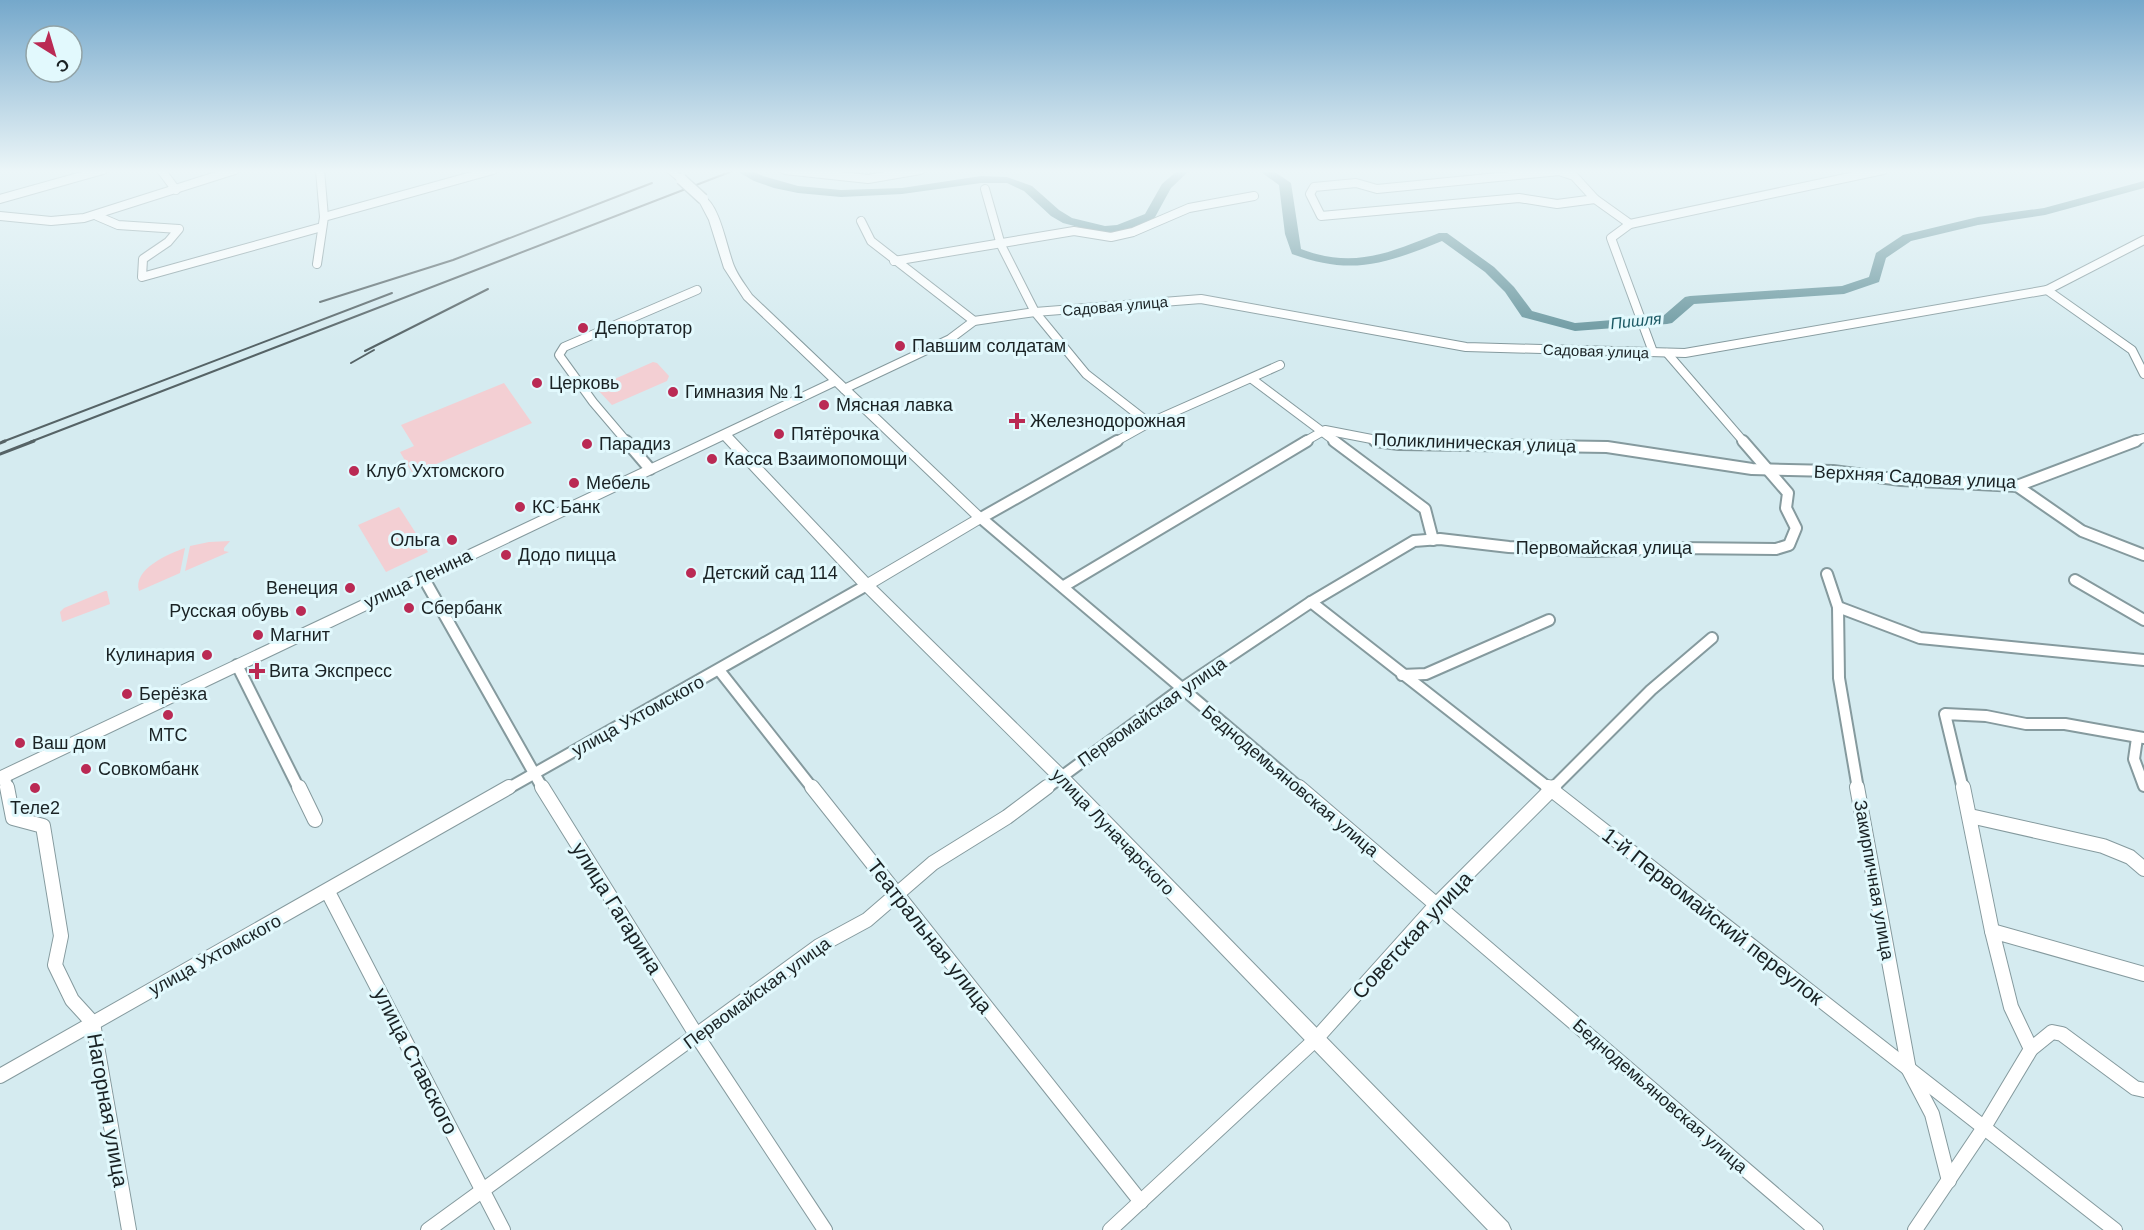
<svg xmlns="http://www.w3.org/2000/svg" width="2144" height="1230" viewBox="0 0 2144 1230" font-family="Helvetica,sans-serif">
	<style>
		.green { fill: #f3cfd3 }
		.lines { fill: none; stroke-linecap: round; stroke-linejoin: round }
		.river { fill: #6a979f; fill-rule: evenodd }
		.street-far2-casing { stroke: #859a9e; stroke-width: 10 }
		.street-far1-casing { stroke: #859a9e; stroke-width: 14 }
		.street-casing { stroke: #859a9e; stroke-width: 16 }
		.secondary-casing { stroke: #859a9e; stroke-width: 2 }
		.street-far2 { stroke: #fff; stroke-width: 8 }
		.street-far1 { stroke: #fff; stroke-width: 10 }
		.street { stroke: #fff; stroke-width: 14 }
		.secondary { fill: #fff; fill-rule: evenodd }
		.rail-far1 { stroke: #566366; stroke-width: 2 }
		.rail { stroke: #566366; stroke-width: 3 }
		.secondary-bridge-casing { stroke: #859a9e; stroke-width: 13; stroke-linecap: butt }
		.secondary-bridge { stroke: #fff; stroke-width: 10 }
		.poi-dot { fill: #ba2a54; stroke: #e2f9fd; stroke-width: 2 }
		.labels { text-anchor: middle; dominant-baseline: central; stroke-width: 6; stroke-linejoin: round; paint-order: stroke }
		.far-street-label { font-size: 15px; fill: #1a2224; stroke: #e2f9fd }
		.far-water-label { font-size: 16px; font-style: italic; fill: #1b5964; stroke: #e2f9fd }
		.poi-label { font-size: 18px; fill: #1a2224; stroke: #e2f9fd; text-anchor: start }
		.street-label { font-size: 18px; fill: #1a2224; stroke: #e2f9fd }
		.near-street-label { font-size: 21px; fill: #1a2224; stroke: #e2f9fd }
	</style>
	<rect width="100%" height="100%" fill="#d5ebf0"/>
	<g class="green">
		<polygon points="653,362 657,363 669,376 667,381 612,405 597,389 601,385"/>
		<polygon points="504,383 532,423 413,474 400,452 414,446 401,425"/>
		<polygon points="399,507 428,552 386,572 358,525"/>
		<polygon points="230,541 224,548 224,551 229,552 185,571 190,546 209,542"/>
		<path d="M185 548 180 573 139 591C132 569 170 553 185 548Z"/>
		<polygon points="105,591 107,591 110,604 62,622 60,612 64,608"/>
	</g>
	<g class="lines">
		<g class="river">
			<polygon points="735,170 749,170 763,176 798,186 841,190 902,188 981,176 1007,177 1032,186 1059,210 1072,218 1105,226 1117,225 1145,214 1162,184 1178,170 1190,170 1171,188 1154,219 1126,231 1105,234 1063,223 1051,216 1024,191 1007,183 981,183 902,194 841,197 798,193 774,188 754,181"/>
			<path d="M1258 170H1272L1291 183 1301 249C1354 269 1389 253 1439 233H1447L1494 267 1514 287 1532 311 1575 323 1663 316 1685 297 1690 296 1842 286 1869 277 1876 253 1903 235 1978 217 2044 208 2144 181V188L2045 215 1978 225 1911 241 1886 258 1879 282 1844 294 1694 304 1672 323 1667 324 1575 331 1522 317 1505 292 1485 272 1442 241C1385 264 1352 276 1292 254L1285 234 1279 185Z"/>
		</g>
		<g class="street-far2-casing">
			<g id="street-far2">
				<polyline points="161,170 176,190"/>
				<polyline points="785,170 868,179 920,170"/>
				<polygon points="1559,171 1574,176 1595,199 1557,204 1519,198 1321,216 1310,194 1314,187 1356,183 1377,189"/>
				<polyline points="985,189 1001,245 1035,312 1086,374 1149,423"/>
				<polyline points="0,199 103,170"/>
				<polyline points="1595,199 1630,224"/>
				<polyline points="0,216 51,221 84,218 235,170"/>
				<polyline points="97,216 118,225 179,229 168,242 143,259 142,277 322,227"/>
				<polyline points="324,217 493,170"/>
				<polyline points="861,221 871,241 974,321"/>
				<polyline points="894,261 1074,231 1111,237 1133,232 1189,208 1254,196"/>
				<polyline points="317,264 324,217 320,170"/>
				<polyline points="2047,290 2132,350 2144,374"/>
				<polyline points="1653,352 1611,238 1630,224 1883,170"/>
				<polyline points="1667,353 1744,442"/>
				<polyline points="1252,379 1336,442"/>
				<polyline points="844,389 950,339 974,321 1035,312 1201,299 1466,347 1685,353 2047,290 2144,240"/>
				<polyline points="627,442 593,402 559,355 564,347 697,290"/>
				<polyline points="1115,442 1149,423 1280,365"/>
				<polyline points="1304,442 1325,430 1387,442"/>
				<polyline points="2132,442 2144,438"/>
			</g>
		</g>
		<g class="street-far1-casing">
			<g id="street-far1">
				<polyline points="626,441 650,469"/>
				<polyline points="1117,441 981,518 1301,789"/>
				<polyline points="1334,441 1425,509 1433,540"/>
				<polyline points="1375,441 1399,444 1607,447 1752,469 1833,471 1901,480 2017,486 2136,441"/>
				<polyline points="2017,486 2082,531 2144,555"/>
				<polyline points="1827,574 1838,607 1839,678 1858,789"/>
				<polyline points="423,577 543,789"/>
				<polyline points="2075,580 2144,620"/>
				<polyline points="1064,586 1307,441"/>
				<polyline points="1311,602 1550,789"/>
				<polyline points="1838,607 1920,638 2144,660"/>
				<polyline points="237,665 299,789"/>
				<polyline points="719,670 813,789"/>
				<polyline points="1402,675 1426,674 1549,620"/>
				<polyline points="2137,738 2134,759 2144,786"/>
				<polyline points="5,776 7,789"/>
				<polyline points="507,789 867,585"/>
				<polyline points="1045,789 1181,689 1311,602 1414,541 1440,539 1509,547 1593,551 1677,548 1776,549 1789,545 1796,528 1786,508 1788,493 1743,441"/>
				<polyline points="1552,789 1651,690 1712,638"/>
				<polyline points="1963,789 1945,714 1986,716 2026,724 2065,724 2144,738"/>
			</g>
		</g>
		<g class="street-casing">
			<g id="street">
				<polyline points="7,787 13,818 43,826 61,936 55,965 72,1000 93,1023 129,1230"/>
				<polyline points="299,787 315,820"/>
				<polyline points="542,787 697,1036 825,1230"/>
				<polyline points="812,787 1141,1202"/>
				<polyline points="1299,787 1816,1230"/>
				<polyline points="1548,787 2115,1230"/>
				<polyline points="1857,787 1909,1070 1932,1114 1949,1181"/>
				<polyline points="1963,787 1992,931"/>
				<polyline points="1970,816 2103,846 2130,857 2144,869"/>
				<polyline points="328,892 503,1230"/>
				<polyline points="2031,1049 2011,1007 1992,931 2144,974"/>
				<polyline points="0,1076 509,787"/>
				<polyline points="428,1230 819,946 867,920 933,863 1007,817 1047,787"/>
				<polyline points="1110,1230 1315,1040 1437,904 1554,787"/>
				<polyline points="1915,1230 1983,1129 2031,1049 2052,1032 2062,1034 2135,1088 2144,1090"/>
			</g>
		</g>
		<g class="secondary-casing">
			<g id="secondary">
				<polygon points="665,170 675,170 686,179 678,181"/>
				<path d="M703 196C720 204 727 249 734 266 738 276 746 286 752 295L987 518 985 521 876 586 1066 772 1508 1223 1511 1230H1488L1056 782 862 589 723 440 0 785V771L829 380 744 299 724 268 709 220 698 199ZM835 386 972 517 868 578 732 435Z"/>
			</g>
		</g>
		<use href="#street-far2" class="street-far2"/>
		<use href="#street-far1" class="street-far1"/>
		<use href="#street" class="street"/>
		<use href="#secondary" class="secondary"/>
		<g class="rail-far1">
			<polyline points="320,302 453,260 652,183"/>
			<polyline points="365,351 488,289"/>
			<polyline points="351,363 374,350"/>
			<polyline points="2,442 392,293"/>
			<polyline points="30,442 735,170"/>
		</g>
		<g class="rail">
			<polyline points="0,443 5,441"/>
			<polyline points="0,454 34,441"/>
		</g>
		<g class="secondary-bridge-casing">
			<polyline id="secondary-bridge" points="681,179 703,199"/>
		</g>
		<use href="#secondary-bridge" class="secondary-bridge"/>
	</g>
	<linearGradient id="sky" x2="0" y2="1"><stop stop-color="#75a8cb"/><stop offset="0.5" stop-color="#ecf6f8"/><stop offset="1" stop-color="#ecf6f8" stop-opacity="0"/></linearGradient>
	<rect width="2144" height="342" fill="url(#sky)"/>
	<g class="poi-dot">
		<circle cx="583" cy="328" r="6"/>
		<circle cx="900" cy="346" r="6"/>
		<circle cx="537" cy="383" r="6"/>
		<circle cx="673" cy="392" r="6"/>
		<circle cx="824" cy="405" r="6"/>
		<path d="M1014 412h6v6h6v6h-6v6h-6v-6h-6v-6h6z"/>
		<circle cx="779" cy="434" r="6"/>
		<circle cx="587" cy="444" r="6"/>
		<circle cx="712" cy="459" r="6"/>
		<circle cx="354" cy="471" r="6"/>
		<circle cx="574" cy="483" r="6"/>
		<circle cx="520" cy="507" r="6"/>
		<circle cx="452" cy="540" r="6"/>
		<circle cx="506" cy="555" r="6"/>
		<circle cx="691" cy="573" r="6"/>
		<circle cx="350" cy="588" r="6"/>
		<circle cx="409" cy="608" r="6"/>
		<circle cx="301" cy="611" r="6"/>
		<circle cx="258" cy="635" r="6"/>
		<circle cx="207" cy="655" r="6"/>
		<path d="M254 662h6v6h6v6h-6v6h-6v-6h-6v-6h6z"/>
		<circle cx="127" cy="694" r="6"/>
		<circle cx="168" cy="715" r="6"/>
		<circle cx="20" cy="743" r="6"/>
		<circle cx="86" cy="769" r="6"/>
		<circle cx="35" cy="788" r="6"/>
	</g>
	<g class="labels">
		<g class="far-street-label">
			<text transform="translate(1115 306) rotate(-5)">Садовая улица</text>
			<text transform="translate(1596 351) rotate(2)">Садовая улица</text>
		</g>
		<g class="far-water-label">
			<text transform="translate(1636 321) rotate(-6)">Пишля</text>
		</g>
		<g class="poi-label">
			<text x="595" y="328">Депортатор</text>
			<text x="912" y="346">Павшим солдатам</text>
			<text x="549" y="383">Церковь</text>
			<text x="685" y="392">Гимназия № 1</text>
			<text x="836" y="405">Мясная лавка</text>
			<text x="1030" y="421">Железнодорожная</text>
			<text x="791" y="434">Пятёрочка</text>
			<text x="599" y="444">Парадиз</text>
			<text x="724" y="459">Касса Взаимопомощи</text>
			<text x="366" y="471">Клуб Ухтомского</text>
			<text x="586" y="483">Мебель</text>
			<text x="532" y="507">КС Банк</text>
			<text x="440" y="540" text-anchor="end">Ольга</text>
			<text x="518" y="555">Додо пицца</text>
			<text x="703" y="573">Детский сад 114</text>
			<text x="338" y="588" text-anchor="end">Венеция</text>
			<text x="421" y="608">Сбербанк</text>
			<text x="289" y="611" text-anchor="end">Русская обувь</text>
			<text x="270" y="635">Магнит</text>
			<text x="195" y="655" text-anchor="end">Кулинария</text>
			<text x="269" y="671">Вита Экспресс</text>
			<text x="139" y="694">Берёзка</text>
			<text x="168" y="735" text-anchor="middle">МТС</text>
			<text x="32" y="743">Ваш дом</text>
			<text x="98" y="769">Совкомбанк</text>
			<text x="35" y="808" text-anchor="middle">Теле2</text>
		</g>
		<g class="street-label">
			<text transform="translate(1475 443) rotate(2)">Поликлиническая улица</text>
			<text transform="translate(1915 477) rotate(3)">Верхняя Садовая улица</text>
			<text x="1604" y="548">Первомайская улица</text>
			<text transform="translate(418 579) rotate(-25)">улица Ленина</text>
			<text transform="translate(1152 712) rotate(-35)">Первомайская улица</text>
			<text transform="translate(638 716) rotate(-29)">улица Ухтомского</text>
			<text transform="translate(1290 781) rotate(40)">Беднодемьяновская улица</text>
			<text transform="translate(1113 832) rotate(46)">улица Луначарского</text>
			<text transform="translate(1874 880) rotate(80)">Закирпичная улица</text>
			<text transform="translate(215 955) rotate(-29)">улица Ухтомского</text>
			<text transform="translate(757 993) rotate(-36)">Первомайская улица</text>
			<text transform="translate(1660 1096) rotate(41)">Беднодемьяновская улица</text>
		</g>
		<g class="near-street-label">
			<text transform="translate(617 908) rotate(58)">улица Гагарина</text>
			<text transform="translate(1713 916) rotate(38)">1-й Первомайский переулок</text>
			<text transform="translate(1412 935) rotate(-47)">Советская улица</text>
			<text transform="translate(930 936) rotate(52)">Театральная улица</text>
			<text transform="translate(416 1061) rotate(63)">улица Ставского</text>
			<text transform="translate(108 1110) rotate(80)">Нагорная улица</text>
		</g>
	</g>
	<g transform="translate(54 54) rotate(143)"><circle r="28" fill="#e2f9fd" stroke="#92a3a6" stroke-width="1.5"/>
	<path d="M0-4.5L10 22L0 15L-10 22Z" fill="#ba2a54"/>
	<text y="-9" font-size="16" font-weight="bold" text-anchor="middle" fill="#1a2224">С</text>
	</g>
</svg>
